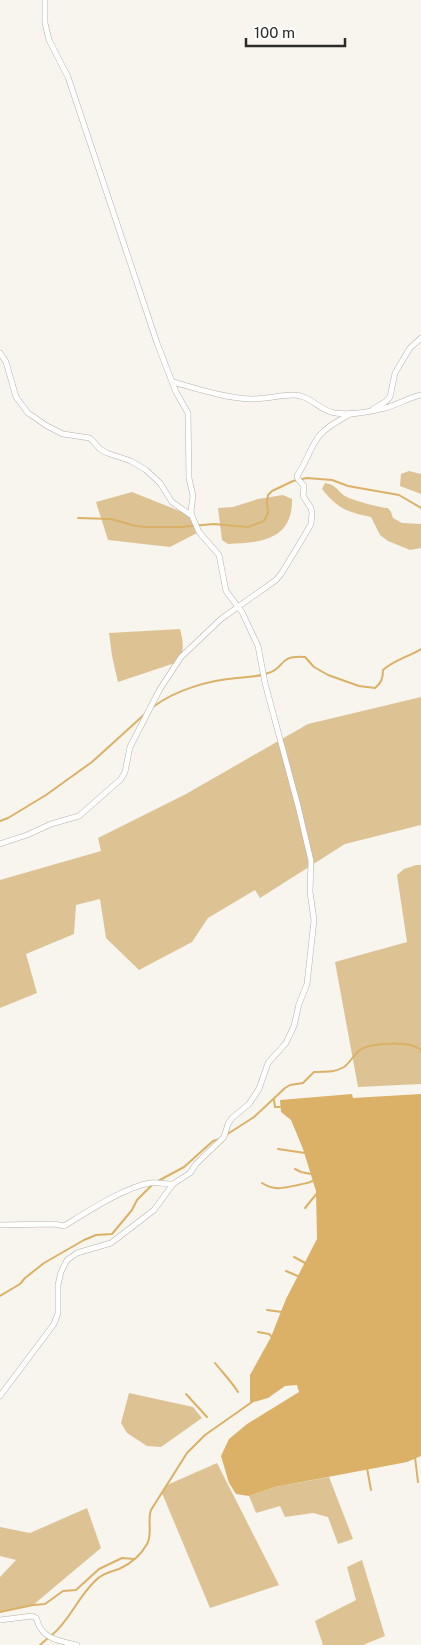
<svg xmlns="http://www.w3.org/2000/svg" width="421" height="1645" viewBox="0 0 421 1645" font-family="'Public Sans',sans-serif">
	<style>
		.green { fill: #ddc394 }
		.water { fill: #dab166 }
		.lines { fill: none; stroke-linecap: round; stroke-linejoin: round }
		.stream { stroke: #dab166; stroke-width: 2 }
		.street-casing { stroke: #b6b2ac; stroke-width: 6 }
		.street { stroke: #fff; stroke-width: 5 }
	</style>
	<rect width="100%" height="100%" fill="#f8f5ee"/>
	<g class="green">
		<polygon points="409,471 421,474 421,494 400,486 401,474"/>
		<path d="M325 483C337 485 336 490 345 496 351 500 381 508 388 508L391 512 393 518 402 523 421 524V548L410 550 388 541 380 535 371 517C347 512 338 509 322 489Z"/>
		<polygon points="132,492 192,516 197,533 170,547 108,540 96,502"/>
		<path d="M283 495 292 499C293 540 260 543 228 544L222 540 218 508 233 507 258 499Z"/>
		<path d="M180 629C183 640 185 652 178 662L118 682 112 656 109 633Z"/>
		<polygon points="421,697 421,825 345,844 260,898 255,890 208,918 192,942 139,970 106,938 100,899 76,905 74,934 26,954 37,993 0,1008 0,880 101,851 98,838 186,794 308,724"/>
		<polygon points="416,865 421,865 421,1084 358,1087 335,962 407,942 397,875 404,869"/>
		<polygon points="129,1393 193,1407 202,1418 161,1447 147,1446 127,1433 121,1423"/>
		<polygon points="217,1463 279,1585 210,1608 162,1493 167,1485"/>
		<polygon points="329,1477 353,1539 338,1544 328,1517 313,1513 285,1517 280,1506 256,1513 249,1496 275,1487"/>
		<polygon points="87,1508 101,1548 33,1605 0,1612 0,1577 16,1560 0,1556 0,1527 30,1533"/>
		<polygon points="362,1560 385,1636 363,1645 323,1645 315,1621 356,1600 347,1567"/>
	</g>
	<polygon class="water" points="352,1094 353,1098 421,1094 421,1456 407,1462 275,1487 249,1496 236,1494 229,1483 221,1456 229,1439 247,1424 299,1392 297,1385 285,1386 268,1398 250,1403 250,1375 271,1337 286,1299 317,1239 316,1191 303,1149 291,1120 281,1112 280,1100"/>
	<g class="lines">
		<g class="stream">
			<polyline points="78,518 111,519 136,526 147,527 180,527 214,524 248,527 264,521 268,513 267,502 268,495 272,491 293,481 307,478 332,480 348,486 399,495 421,508"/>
			<path d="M153 707C175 690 210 680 237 678 248 677 258 677 268 673 286 668 277 655 305 657L314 667 328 675 359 686 375 688C381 683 383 679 383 670 394 660 408 657 421 649"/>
			<polyline points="0,821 8,818 46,795 92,762 146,713"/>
			<polyline points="274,1100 275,1107 280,1107"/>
			<path d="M226 1135 254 1117 285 1088 290 1085 303 1083 314 1072C325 1071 334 1073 344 1067 350 1063 354 1054 360 1050 371 1042 411 1041 421 1050"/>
			<polyline points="278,1149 305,1153"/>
			<polyline points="295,1169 301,1172 311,1174"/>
			<polyline points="158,1181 184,1167 213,1141 220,1139"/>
			<path d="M262 1183C274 1191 284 1188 298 1185 304 1183 309 1184 314 1180"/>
			<polyline points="305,1208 318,1192"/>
			<polyline points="294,1257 307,1264"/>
			<polyline points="286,1271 300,1277"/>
			<polyline points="0,1296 20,1284 25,1278 44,1263 84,1240 96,1235 112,1234 132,1210 137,1200 152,1185"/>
			<polyline points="267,1310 282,1312"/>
			<polyline points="258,1332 269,1334 272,1337"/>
			<path d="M215 1363C223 1373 231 1381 238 1392"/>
			<polyline points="186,1394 207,1417"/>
			<polyline points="415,1457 418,1482"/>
			<polyline points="367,1468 371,1490"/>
			<polyline points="0,1612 33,1605 45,1604 63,1591 76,1590 99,1569 122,1558 134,1559"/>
			<path d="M52 1635C70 1620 78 1597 95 1581 101 1574 110 1572 119 1569 130 1564 141 1555 147 1544 153 1533 147 1521 151 1510L187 1453 205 1435 252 1402"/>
			<polyline points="40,1645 48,1638"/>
		</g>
		<g class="street-casing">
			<g id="street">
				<polyline points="0,353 6,362 16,397 28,413 47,426 63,434 90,438 100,449 107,453 131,461 146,470 160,483 172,502 192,516"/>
				<path d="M173 382C198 389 225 398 251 399 266 399 280 395 294 395 310 395 320 411 335 413 351 415 370 412 385 408 397 405 408 398 421 395"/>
				<polyline points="373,409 385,402 390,397 395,373 410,348 421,338"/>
				<path d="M0 844 27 835 51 824 79 816 121 779 125 772 130 747 160 689 181 657 221 619 276 580 281 574 300 543 311 524 312 513 311 508 303 496 304 486 298 479 297 476C306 463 310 448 319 436 327 426 340 420 352 413"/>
				<path d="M0 1225 54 1224 64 1226C87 1212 125 1187 150 1183 158 1182 166 1184 173 1184"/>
				<polyline points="0,1396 54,1324 58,1313 58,1285 61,1272 67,1260 77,1253 111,1243 154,1210 173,1184 190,1173 196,1164 224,1137 228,1124 232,1118 249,1104 259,1089 268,1063 286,1043 294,1026 299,1004 307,984 314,920 310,892 311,861 298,806 265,683 258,646 242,612 226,591 219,555 199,532 192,516 191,510 193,496 189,478 188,413 176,392 157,343 68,77 49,40 45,23 45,0"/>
				<path d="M0 1620 32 1616 36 1618C38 1621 38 1626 41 1629 48 1640 65 1642 77 1645"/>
			</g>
		</g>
		<use href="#street" class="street"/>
	</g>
	<path d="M246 38v8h99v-8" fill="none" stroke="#2d2b29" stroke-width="2.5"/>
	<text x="254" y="38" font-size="15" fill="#2d2b29" stroke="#ffffff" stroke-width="4" paint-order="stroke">100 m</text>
</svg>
